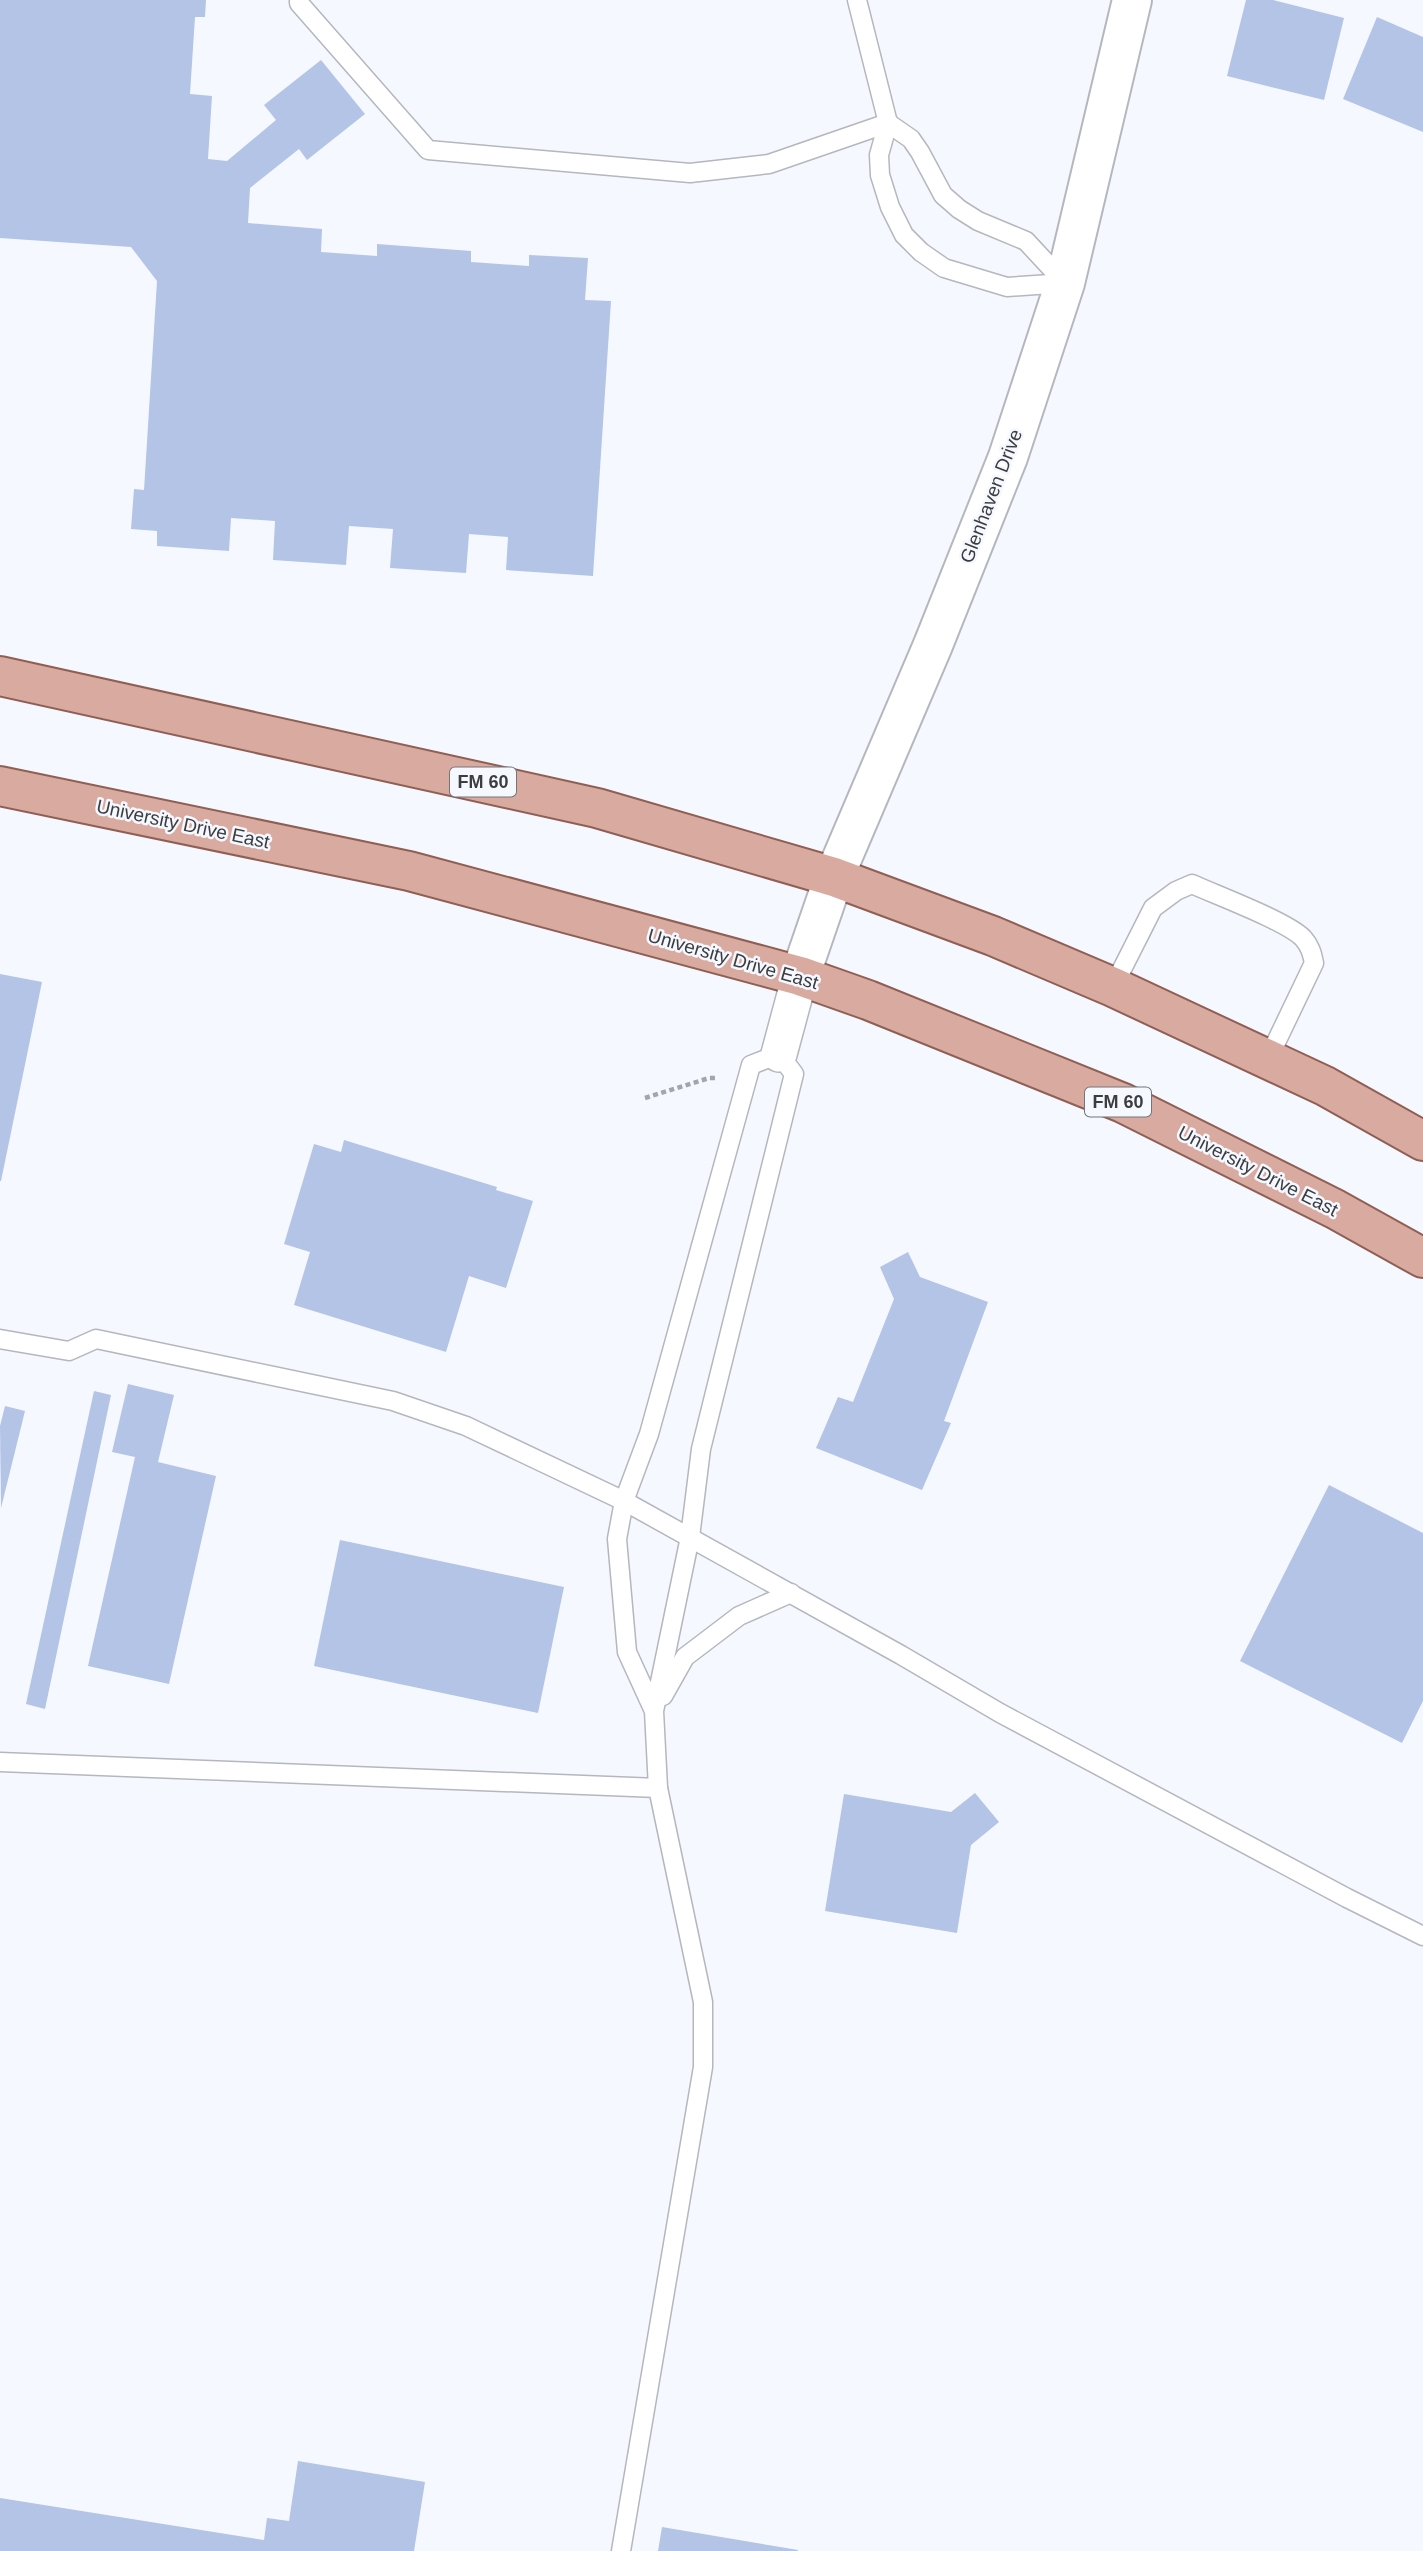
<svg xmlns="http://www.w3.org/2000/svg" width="1423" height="2551" viewBox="0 0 1423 2551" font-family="Arial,sans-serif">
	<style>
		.building { fill: #b3c4e7 }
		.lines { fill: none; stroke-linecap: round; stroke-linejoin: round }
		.service-casing { stroke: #b4b7bd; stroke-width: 21 }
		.minor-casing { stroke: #b4b7bd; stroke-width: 38 }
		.tertiary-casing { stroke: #b4b7bd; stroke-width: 42 }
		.primary-casing { stroke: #905f54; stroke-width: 42 }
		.path { stroke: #a3a5aa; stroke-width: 4.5; stroke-dasharray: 5 3.5; stroke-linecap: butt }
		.service { stroke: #fff; stroke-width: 18 }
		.minor { stroke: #fff; stroke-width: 35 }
		.tertiary { stroke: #fff; stroke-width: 38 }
		.primary { stroke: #d8aaa0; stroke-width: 38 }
		.labels { text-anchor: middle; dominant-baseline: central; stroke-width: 5; stroke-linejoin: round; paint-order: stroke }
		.shield { fill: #f5f8ff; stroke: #747579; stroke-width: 2 }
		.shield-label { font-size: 18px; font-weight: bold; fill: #3c3d3f }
		.street-label { font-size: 19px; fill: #3c3d3f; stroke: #f5f8ff }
	</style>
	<rect width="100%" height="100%" fill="#f5f8ff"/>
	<g class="building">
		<polygon points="0,0 206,0 205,17 195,17 190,94 212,96 208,159 227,161 276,120 264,105 321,60 365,114 307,160 299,149 250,188 248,223 322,229 321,252 377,256 377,244 471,251 471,262 529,266 529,255 588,258 585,300 611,301 593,576 506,570 508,537 469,534 466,573 390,568 393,529 349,526 346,565 273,560 275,521 231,518 229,551 157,546 157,531 131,529 134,489 144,490 157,281 131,247 0,238"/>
		<polygon points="1246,0 1273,0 1344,18 1324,100 1227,76"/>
		<polygon points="1377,17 1423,37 1423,132 1343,99"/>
		<polygon points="0,974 42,982 1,1181 0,1181"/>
		<polygon points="344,1140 497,1187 496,1190 533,1201 506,1288 469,1276 446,1352 294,1305 310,1252 284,1244 314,1144 341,1152"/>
		<polygon points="908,1252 920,1277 988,1302 944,1421 951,1423 922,1490 816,1448 838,1397 853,1402 894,1299 880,1267"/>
		<polygon points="128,1384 174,1395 158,1462 216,1476 169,1684 88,1666 135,1457 112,1452"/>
		<polygon points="94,1391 111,1395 45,1709 26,1704"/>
		<polygon points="5,1406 25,1411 1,1508 0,1426"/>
		<polygon points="1329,1485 1423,1533 1423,1701 1402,1743 1240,1661"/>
		<polygon points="340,1540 564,1587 538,1713 314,1666"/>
		<polygon points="975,1793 999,1822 971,1845 957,1933 825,1911 844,1794 951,1812"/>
		<polygon points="298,2461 425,2482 414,2551 0,2551 0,2498 264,2540 267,2518 289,2521"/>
		<polygon points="662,2527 798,2550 798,2551 658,2551"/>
	</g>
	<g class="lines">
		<g class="service-casing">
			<g id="service">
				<polyline points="299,0 299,3 428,150 690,173 769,164 888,123"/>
				<polyline points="857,0 888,123 879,155 880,175 890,207 904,235 921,252 944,268 1007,287 1065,283"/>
				<polyline points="888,123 911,139 920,152 943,195 959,209 978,221 1026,241 1065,283"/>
				<path d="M1113 987 1153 908 1176 891 1192 884C1216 895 1286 921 1303 938 1310 946 1312 953 1314 963L1268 1059"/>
				<polyline points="0,1339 69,1351 96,1339 393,1401 466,1426 624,1501 901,1655 1000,1713 1347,1898 1423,1936"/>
				<polyline points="663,1696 685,1657 739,1616 791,1593"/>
				<polyline points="0,1762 658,1788"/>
				<polyline points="621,2551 703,2067 703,2002 658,1788 654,1711 690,1537 701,1449 794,1074 779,1054 751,1065 649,1434 624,1501 617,1539 627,1652 654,1711"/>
			</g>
		</g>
		<g class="minor-casing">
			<polyline id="minor" points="779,1054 800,976"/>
		</g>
		<g class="tertiary-casing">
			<polyline id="tertiary" points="800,976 834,877 933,645 1008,457 1065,283 1132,0"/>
		</g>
		<g class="primary-casing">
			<g id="primary">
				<polyline points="0,676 597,808 834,877 993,936 1113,987 1325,1086 1423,1141"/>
				<polyline points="0,786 409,871 800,976 868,1000 1123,1103 1335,1209 1423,1258"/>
			</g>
		</g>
		<polyline class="path" points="645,1098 709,1078 717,1078"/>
		<use href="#service" class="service"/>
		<use href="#minor" class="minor"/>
		<use href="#tertiary" class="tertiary"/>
		<use href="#primary" class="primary"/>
	</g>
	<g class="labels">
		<g class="shield">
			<rect x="450" y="767.5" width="66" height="29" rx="5"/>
			<rect x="1085" y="1087.5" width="66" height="29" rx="5"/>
		</g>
		<g class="shield-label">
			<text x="483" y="782">FM 60</text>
			<text x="1118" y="1102">FM 60</text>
		</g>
		<g class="street-label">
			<text transform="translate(991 496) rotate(-69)">Glenhaven Drive</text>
			<text transform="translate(183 824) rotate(12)">University Drive East</text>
			<text transform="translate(733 959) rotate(16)">University Drive East</text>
			<text transform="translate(1258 1171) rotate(27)">University Drive East</text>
		</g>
	</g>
</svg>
